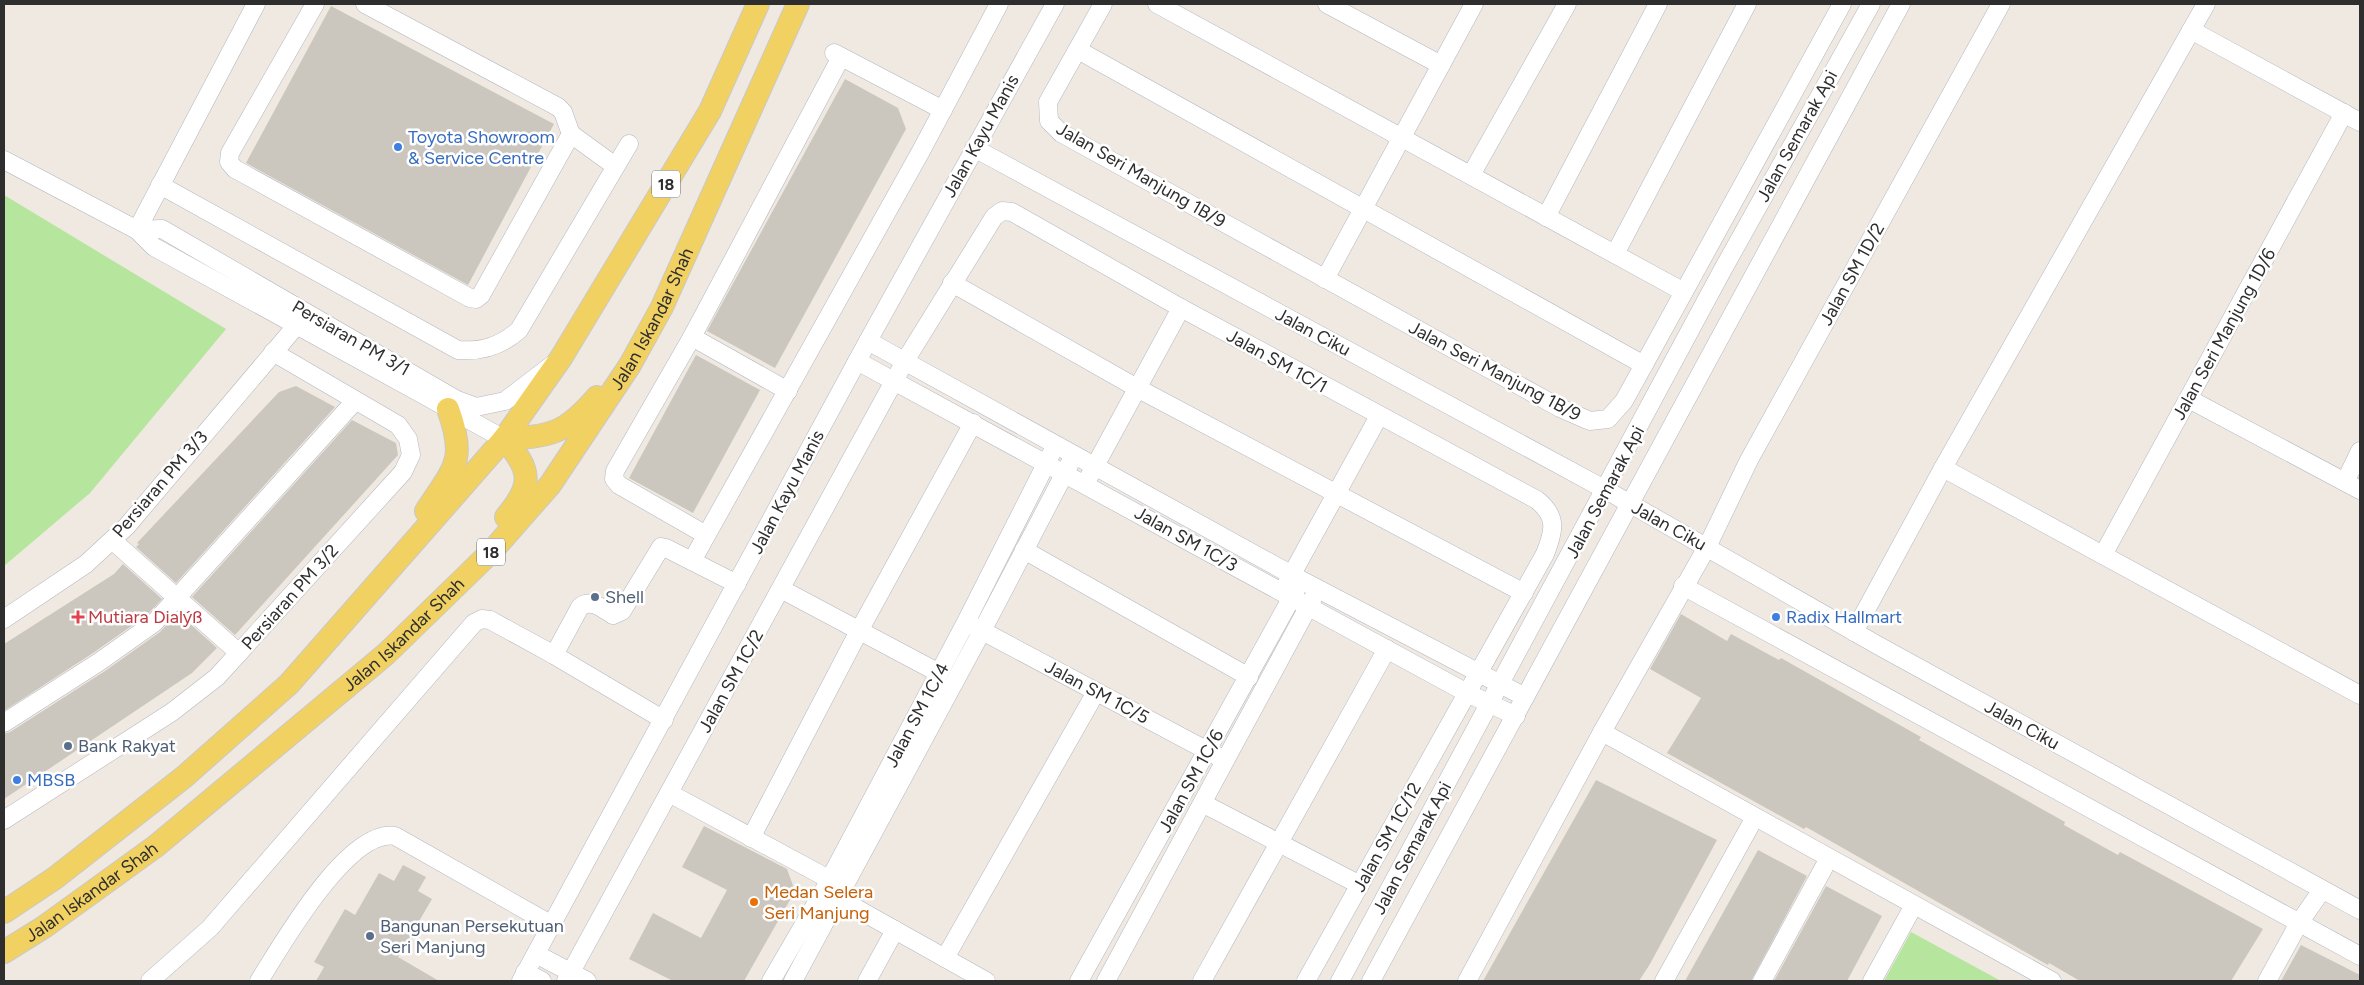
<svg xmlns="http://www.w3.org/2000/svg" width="2364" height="985" viewBox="0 0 2364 985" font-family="Figtree,sans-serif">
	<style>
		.green { fill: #b6e59e }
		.building { fill: #cbc7bf }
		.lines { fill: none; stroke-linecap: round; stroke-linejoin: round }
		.minor-casing { stroke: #b4b7c1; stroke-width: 19 }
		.major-casing { stroke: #c9c9c9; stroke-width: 24 }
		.minor { stroke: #fff; stroke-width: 18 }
		.major { stroke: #f2d163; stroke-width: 22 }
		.shop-dot { fill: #3f7fe0; stroke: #fff; stroke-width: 2 }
		.service-dot { fill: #5c6f8a; stroke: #fff; stroke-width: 2 }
		.health-dot { fill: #e0444e; stroke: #fff; stroke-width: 2 }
		.food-dot { fill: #e8710a; stroke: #fff; stroke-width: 2 }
		.labels { text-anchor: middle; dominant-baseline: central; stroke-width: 5; stroke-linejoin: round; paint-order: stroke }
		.shield { fill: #fff; stroke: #6d6d6d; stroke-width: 1 }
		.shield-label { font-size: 16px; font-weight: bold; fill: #2e2e2e }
		.street-label { font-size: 18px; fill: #2e2e2e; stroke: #fff }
		.shop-label { font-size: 18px; fill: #366cbe; stroke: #fff; text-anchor: start }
		.service-label { font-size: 18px; fill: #4e5e75; stroke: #fff; text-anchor: start }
		.health-label { font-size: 18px; fill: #be3a42; stroke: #fff; text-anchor: start }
		.food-label { font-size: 18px; fill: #c56008; stroke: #fff; text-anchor: start }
	</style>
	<rect width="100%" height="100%" fill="#efe9e1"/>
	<g class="green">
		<polygon points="4,195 226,329 90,493 4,566"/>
		<polygon points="1911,932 2001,981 1884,981"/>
	</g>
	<g class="building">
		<polygon points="331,6 554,124 468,285 246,163"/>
		<polygon points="845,79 898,108 906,129 775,368 707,331"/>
		<polygon points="696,355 760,390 693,513 629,478"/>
		<polygon points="296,386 335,407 176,583 136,547 139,544 137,543 279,392"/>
		<polygon points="352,420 396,443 398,455 235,635 192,597"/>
		<polygon points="123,564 162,599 147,615 93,653 4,711 4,644 114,574"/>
		<polygon points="178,613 217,648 192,673 4,799 4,734 10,732 105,671 160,632"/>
		<polygon points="1681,614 1727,641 1731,634 1779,660 1781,658 1921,737 1919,740 2065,822 2064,825 2118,855 2120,852 2263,929 2231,981 2080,981 2049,963 2048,965 1806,827 1804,829 1667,753 1701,698 1650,669"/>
		<polygon points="1596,780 1717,840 1650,964 1639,981 1483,981"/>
		<polygon points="704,826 787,869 795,891 744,981 673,981 629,959 653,913 701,938 727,890 682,867"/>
		<polygon points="1758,850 1807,876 1751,981 1685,981"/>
		<polygon points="403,865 426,877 418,891 432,899 398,957 439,981 316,981 324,967 314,962 345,909 355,915 379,873 394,881"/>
		<polygon points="1826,886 1882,916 1847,981 1774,981"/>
		<polygon points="2301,945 2360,975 2360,981 2281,981"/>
	</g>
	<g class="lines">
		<g class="minor-casing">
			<g id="minor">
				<polyline points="315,4 230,153 229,162 235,169 470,298 476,299 481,295 571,134"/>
				<polyline points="365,4 558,107 563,112 571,134 615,166"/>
				<polyline points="1103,4 1048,102 1049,121 1061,133 1560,408 1590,421 1608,419 1624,401 1842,4"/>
				<polyline points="1157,4 1684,292"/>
				<polyline points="1327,4 1441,65"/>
				<polyline points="2191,30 2360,122"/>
				<polyline points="1078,50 1644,365"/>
				<polyline points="834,53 943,110"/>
				<polyline points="974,148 1606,490 1879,646 2360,910"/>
				<polyline points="4,160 137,230 154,247 504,439"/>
				<polyline points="1471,175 1567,4"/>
				<path d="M160 185 458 350C482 352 501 346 519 330L629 144"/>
				<polyline points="1546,217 1658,4"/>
				<polyline points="137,230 162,229 457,400 476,407 505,401 552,365"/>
				<polyline points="137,230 256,4"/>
				<polyline points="1615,254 1747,4"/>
				<polyline points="1325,279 1474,4"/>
				<polyline points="952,283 1137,388 1524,593"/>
				<polyline points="692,337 788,391"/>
				<polyline points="868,341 1301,580 1525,697"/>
				<polyline points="857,361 1467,693 1516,716"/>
				<polyline points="2189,399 2360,490"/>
				<polyline points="1943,468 2360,695"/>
				<polyline points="1089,477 1181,308"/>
				<polyline points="2345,482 2360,451"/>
				<polyline points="706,535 619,485 614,479 615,471 692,337 841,57"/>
				<polyline points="112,540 239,653"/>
				<polyline points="1024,550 1249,677"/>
				<polyline points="2103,555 2344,113"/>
				<polyline points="692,561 921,151 999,4"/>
				<polyline points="1286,585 1379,416"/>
				<polyline points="1683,586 2360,956"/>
				<polyline points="781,589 939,673"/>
				<polyline points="4,619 86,564 127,526 296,326"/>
				<polyline points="973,626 1217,756"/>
				<polyline points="1854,632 1943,468 2206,4"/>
				<path d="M664 720 554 655 580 607C591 598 603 609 613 615L622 611 661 547 666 548 737 584"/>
				<polyline points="4,723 99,662 154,623 355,401"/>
				<polyline points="1602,732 2052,981"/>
				<polyline points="669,793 838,884"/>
				<polyline points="1204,804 1360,885"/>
				<polyline points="4,820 172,712 217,677 403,472 411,455 408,439 398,425 273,352"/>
				<polyline points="751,838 859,631 973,423"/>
				<polyline points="829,893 986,981"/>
				<polyline points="536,954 587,981"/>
				<polyline points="945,958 1096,692"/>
				<polyline points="525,972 542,981"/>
				<polyline points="150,981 210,928 474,623 482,619 490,620 554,655"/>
				<path d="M259 981C281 946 348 828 395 836L552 925"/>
				<polyline points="521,981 868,341 1055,4"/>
				<path d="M566 981 905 361 994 217 1002 211 1012 212 1181 308 1537 500C1558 517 1554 531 1545 554L1306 981"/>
				<polyline points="771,981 824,890 966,622 1051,454"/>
				<polyline points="793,981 982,631 1070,463"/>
				<polyline points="867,981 895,930"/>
				<polyline points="1079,981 1297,588"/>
				<polyline points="1106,981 1313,598"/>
				<polyline points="1202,981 1387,649"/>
				<polyline points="1340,981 1722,271 1871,4"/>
				<polyline points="1371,981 1901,4"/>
				<polyline points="1467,981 1602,732 1707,547 1749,460 2001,4"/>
				<polyline points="1664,981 1755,817"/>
				<polyline points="1762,981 1829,858"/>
				<polyline points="1872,981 1914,905"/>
				<polyline points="2267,981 2299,923 2322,890"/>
			</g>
		</g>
		<g class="major-casing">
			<g id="major">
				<path d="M504 439C532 470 533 485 506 517"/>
				<path d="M504 439C552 436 565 434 597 397"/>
				<path d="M426 511C454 468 467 461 448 409"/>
				<polyline points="4,912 55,878 184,777 289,684 504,439 561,358 710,111 758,4"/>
				<path id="s1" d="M4 952 44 927 156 846 386 654 492 551 550 485 630 365 662 307 798 4"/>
			</g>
		</g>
		<use href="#minor" class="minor"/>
		<use href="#major" class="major"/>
	</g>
	<g class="shop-dot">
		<circle cx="398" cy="147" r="5"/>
		<circle cx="1776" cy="617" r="5"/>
		<circle cx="17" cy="780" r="5"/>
	</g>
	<g class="service-dot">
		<circle cx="595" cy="597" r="5"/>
		<circle cx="68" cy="746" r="5"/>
		<circle cx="370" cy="936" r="5"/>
	</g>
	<path class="health-dot" d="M75.5 609.5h5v5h5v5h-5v5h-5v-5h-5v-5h5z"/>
	<circle class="food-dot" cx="754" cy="902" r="5"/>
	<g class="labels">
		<g class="shield">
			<rect x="652" y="170.5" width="28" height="27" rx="4"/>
			<rect x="477" y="538.5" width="28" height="27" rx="4"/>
		</g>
		<g class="shield-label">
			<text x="666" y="184">18</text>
			<text x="491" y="552">18</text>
		</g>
		<g class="street-label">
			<text transform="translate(981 136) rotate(-61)">Jalan Kayu Manis</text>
			<text transform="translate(1797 136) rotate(-61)">Jalan Semarak Api</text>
			<text transform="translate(1141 175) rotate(30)">Jalan Seri Manjung 1B/9</text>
			<text transform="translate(1852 274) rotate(-61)">Jalan SM 1D/2</text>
			<text stroke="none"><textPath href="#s1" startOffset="916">Jalan Iskandar Shah</textPath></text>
			<text transform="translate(1313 332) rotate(28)">Jalan Ciku</text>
			<text transform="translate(2224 334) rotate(-61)">Jalan Seri Manjung 1D/6</text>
			<text transform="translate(351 338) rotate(30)">Persiaran PM 3/1</text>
			<text transform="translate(1277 361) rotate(29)">Jalan SM 1C/1</text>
			<text transform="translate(1495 371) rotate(28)">Jalan Seri Manjung 1B/9</text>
			<text transform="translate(160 484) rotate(-49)">Persiaran PM 3/3</text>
			<text transform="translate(787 492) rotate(-62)">Jalan Kayu Manis</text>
			<text transform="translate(1605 492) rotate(-62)">Jalan Semarak Api</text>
			<text transform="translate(1669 526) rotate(29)">Jalan Ciku</text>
			<text transform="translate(1186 539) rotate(29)">Jalan SM 1C/3</text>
			<text transform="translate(290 597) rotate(-48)">Persiaran PM 3/2</text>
			<text stroke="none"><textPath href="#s1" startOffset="511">Jalan Iskandar Shah</textPath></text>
			<text transform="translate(731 681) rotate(-61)">Jalan SM 1C/2</text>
			<text transform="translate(1097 692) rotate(28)">Jalan SM 1C/5</text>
			<text transform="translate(917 715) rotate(-62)">Jalan SM 1C/4</text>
			<text transform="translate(2022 725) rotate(29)">Jalan Ciku</text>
			<text transform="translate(1191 781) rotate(-61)">Jalan SM 1C/6</text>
			<text transform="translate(1387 837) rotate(-61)">Jalan SM 1C/12</text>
			<text transform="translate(1412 848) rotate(-62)">Jalan Semarak Api</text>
			<text stroke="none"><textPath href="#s1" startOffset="106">Jalan Iskandar Shah</textPath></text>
		</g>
		<g class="shop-label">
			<text x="408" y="137">Toyota Showroom<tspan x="408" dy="21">&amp; Service Centre</tspan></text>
			<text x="1786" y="617">Radix Hallmart</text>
			<text x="27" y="780">MBSB</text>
		</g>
		<g class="service-label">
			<text x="605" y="597">Shell</text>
			<text x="78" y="746">Bank Rakyat</text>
			<text x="380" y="926">Bangunan Persekutuan<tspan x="380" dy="21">Seri Manjung</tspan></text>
		</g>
		<g class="health-label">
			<text x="88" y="617">Mutiara Dialýß</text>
		</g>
		<g class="food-label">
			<text x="764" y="892">Medan Selera<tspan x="764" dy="21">Seri Manjung</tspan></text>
		</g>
	</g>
	<rect width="2364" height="985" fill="none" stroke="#2e2e2e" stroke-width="10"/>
</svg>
